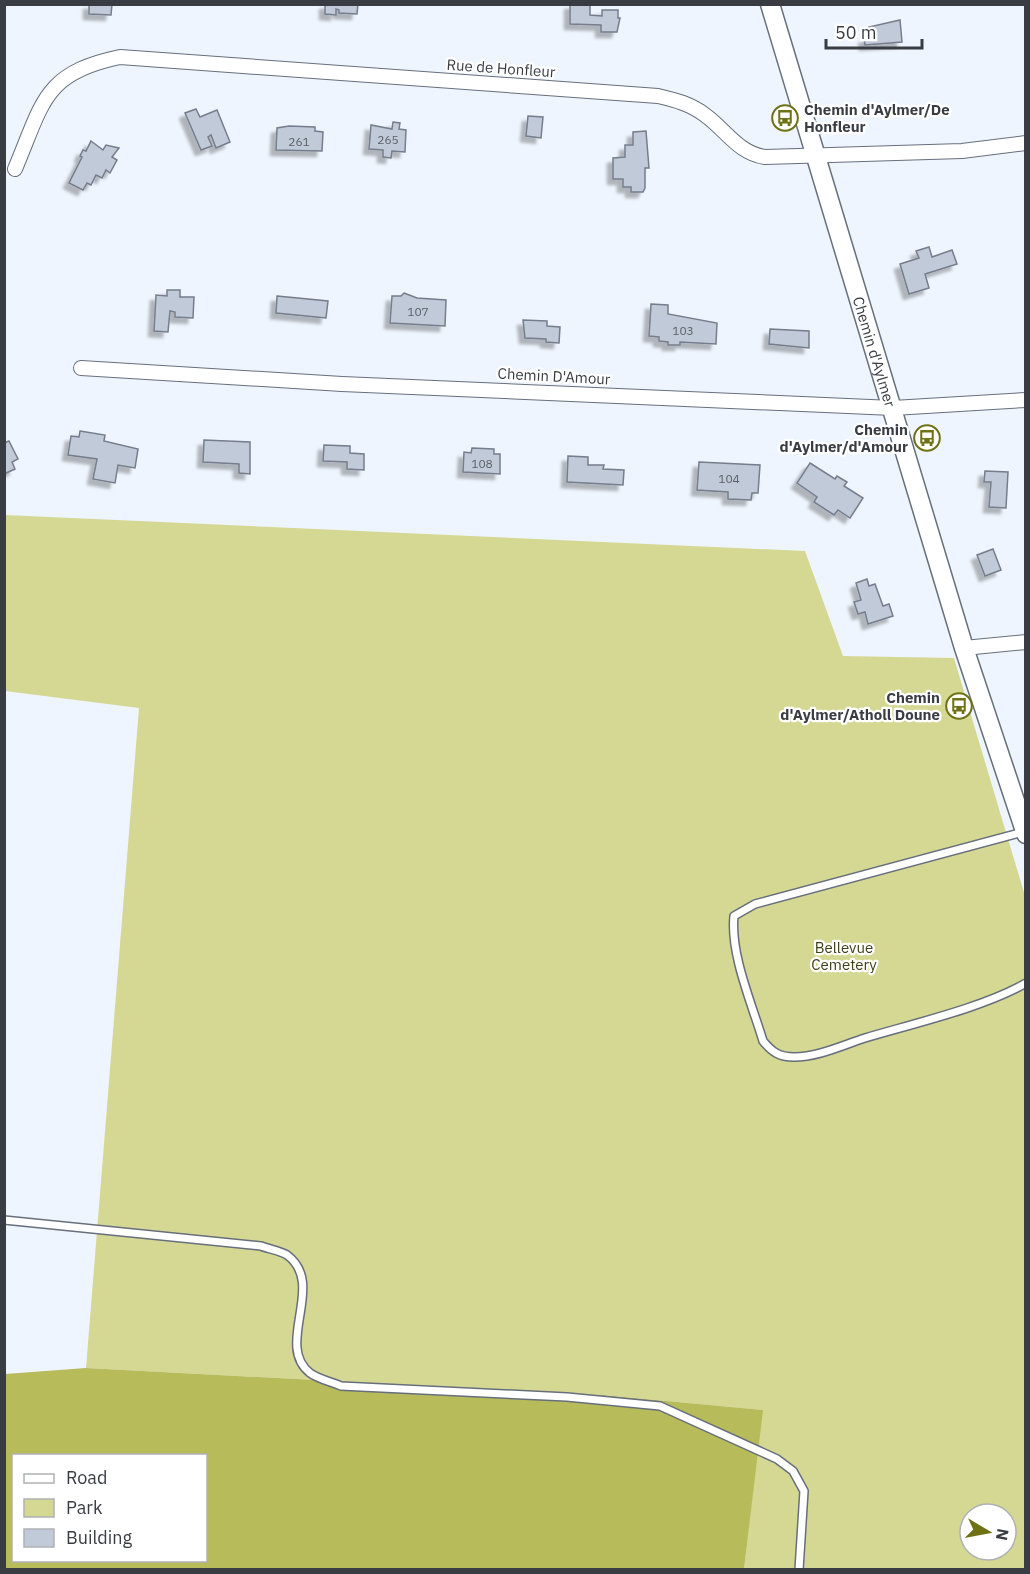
<svg xmlns="http://www.w3.org/2000/svg" width="1030" height="1574" viewBox="0 0 1030 1574" font-family="'IBM Plex Sans',sans-serif">
	<style>
		.green { fill: #d5d893; fill-rule: evenodd }
		.forest { fill: #b7bb5a; fill-rule: evenodd }
		.building { fill: #c1cad9; stroke: #767d8c; stroke-width: 1.5; filter: url(#shadow) }
		.lines { fill: none; stroke-linecap: round; stroke-linejoin: round }
		.lane-casing { stroke: #676f7d; stroke-width: 10 }
		.street-casing { stroke: #676f7d; stroke-width: 16 }
		.secondary-casing { stroke: #676f7d; stroke-width: 21 }
		.lane { stroke: #fff; stroke-width: 7 }
		.street { stroke: #fff; stroke-width: 14 }
		.secondary { stroke: #fff; stroke-width: 18 }
		.labels { text-anchor: middle; dominant-baseline: central; stroke-width: 4.5; stroke-linejoin: round; paint-order: stroke }
		.number-label { font-size: 12px; fill: #5b6068 }
		.street-label { font-size: 15px; fill: #393d43; stroke: #fff }
		.poi-label { font-size: 15px; font-weight: bold; fill: #393d43; stroke: #fff; text-anchor: end }
		.park-label { font-size: 15px; fill: #404119; stroke: #fff }
	</style>
	<defs>
		<filter id="shadow"><feDropShadow dx="-5.5" dy="5.5" stdDeviation="1.5" flood-color="#0004"/></filter>
	</defs>
	<rect width="100%" height="100%" fill="#eff5fe"/>
	<path class="green" d="M5 515 805 551 843 656 954 658 1025 896V1569H744L762 1410 602 1395 86 1368 139 708 5 691ZM970 1514H1006V1550H970Z"/>
	<path class="forest" d="M86 1368 602 1395 763 1410 744 1569 5 1570V1374ZM14 1456H206V1560H14Z"/>
	<g class="building">
		<polygon points="89,4 112,4 111,15 89,14"/>
		<polygon points="325,4 358,4 357,14 339,13 339,10 336,9 336,15 325,14"/>
		<polygon points="570,4 590,4 590,15 602,16 602,10 618,10 618,18 620,18 617,32 601,32 601,25 570,24"/>
		<polygon points="900,20 902,42 865,45 864,38 870,37 869,27"/>
		<polygon points="196,109 200,117 217,110 230,142 216,148 211,135 208,137 212,146 201,150 185,113"/>
		<polygon points="528,116 543,117 541,138 526,136"/>
		<polygon points="393,122 400,123 399,129 406,130 405,152 392,151 391,158 383,157 383,150 369,149 371,125 392,129"/>
		<polygon points="289,126 315,127 315,131 323,132 322,151 276,150 277,128"/>
		<polygon points="646,131 649,168 645,168 645,188 643,192 631,192 631,187 623,187 623,179 613,179 613,158 625,157 625,145 633,145 633,132"/>
		<polygon points="91,141 103,150 106,145 119,148 112,157 117,160 110,173 106,170 102,178 96,175 91,185 87,183 83,190 69,183 82,157 80,156 83,150 86,151"/>
		<polygon points="929,247 932,257 952,250 957,264 925,274 929,288 909,294 900,264 919,258 916,251"/>
		<polygon points="167,290 180,290 180,297 194,297 193,318 175,317 175,312 170,311 168,332 154,331 156,295 167,296"/>
		<polygon points="404,293 417,298 446,300 445,326 390,323 392,296 401,296"/>
		<polygon points="277,296 328,301 326,318 276,313"/>
		<polygon points="651,304 668,305 668,314 717,323 716,344 680,342 680,345 668,345 668,342 659,341 659,337 649,336"/>
		<polygon points="523,320 547,321 547,326 560,327 559,343 546,342 546,339 525,338"/>
		<polygon points="770,329 809,331 809,348 769,344"/>
		<polygon points="80,431 105,435 104,441 138,449 135,468 118,465 115,483 93,479 97,459 68,455 71,436 79,437"/>
		<polygon points="204,440 250,442 250,474 239,473 239,464 203,462"/>
		<polygon points="9,441 18,459 12,462 15,469 4,474 4,443"/>
		<polygon points="324,445 350,446 350,453 364,454 364,470 347,469 347,462 323,461"/>
		<polygon points="472,448 494,449 494,454 500,454 500,474 463,472 464,452 471,453"/>
		<polygon points="568,456 588,457 588,465 604,465 603,469 624,470 623,485 567,482"/>
		<polygon points="699,462 760,465 758,493 752,493 751,500 728,499 728,492 697,490"/>
		<polygon points="810,463 835,479 837,476 847,482 844,486 863,498 850,518 838,510 834,515 814,502 817,497 797,483"/>
		<polygon points="985,471 1008,472 1006,508 989,507 991,482 984,482"/>
		<polygon points="993,549 1001,570 985,576 977,555"/>
		<polygon points="867,579 869,586 875,584 883,606 889,604 893,616 868,624 865,612 858,614 854,602 861,600 856,583"/>
	</g>
	<g class="lines">
		<g class="lane-casing">
			<g id="lane">
				<path d="M1023 832 755 904 734 916C730 954 752 1004 763 1041 772 1052 779 1057 794 1057 818 1057 843 1045 865 1038 912 1024 985 1007 1026 983"/>
				<path d="M4 1220 261 1246C269 1249 281 1251 287 1255 327 1284 274 1345 310 1373 318 1379 332 1382 341 1386L567 1397 660 1406 777 1459 793 1471 804 1491 799 1570"/>
			</g>
		</g>
		<g class="street-casing">
			<g id="street">
				<path d="M15 169C43 103 43 73 120 57L658 96C675 100 691 104 705 115 726 130 738 153 765 157L962 151 1026 143"/>
				<polyline points="81,368 342,384 893,408 1026,400"/>
				<polyline points="964,648 1026,642"/>
			</g>
		</g>
		<g class="secondary-casing">
			<g id="secondary">
				<path id="s1" d="M770 4 964 648 1026 834"/>
			</g>
		</g>
		<use href="#lane" class="lane"/>
		<use href="#street" class="street"/>
		<use href="#secondary" class="secondary"/>
	</g>
	<defs>
		<g id="bus-ring" transform="scale(1.35)"><circle r="9.5" fill="#fff" stroke="#6f7115" stroke-width="1.5"/><path d="M-5-6H5V4H4V6H2V4H-2V6H-4V4H-5ZM-3.5-4V0h7V-4ZM-3.5 1.2v1.5H-2V1.2ZM2 1.2v1.5H3.5V1.2Z" fill="#6f7115"/></g>
	</defs>
	<g fill-rule="evenodd">
		<use href="#bus-ring" x="785" y="118"/>
		<use href="#bus-ring" x="927" y="438"/>
		<use href="#bus-ring" x="959" y="706"/>
	</g>
	<g class="labels">
		<g class="number-label">
			<text x="388" y="139">265</text>
			<text x="299" y="141">261</text>
			<text x="418" y="311">107</text>
			<text x="683" y="330">103</text>
			<text x="482" y="463">108</text>
			<text x="729" y="478">104</text>
		</g>
		<g class="street-label">
			<text transform="translate(501 68) rotate(4)">Rue de Honfleur</text>
			<text stroke="none"><textPath href="#s1" startOffset="363">Chemin d'Aylmer</textPath></text>
			<text transform="translate(554 376) rotate(3)">Chemin D'Amour</text>
		</g>
		<g class="poi-label">
			<text x="804" y="109" text-anchor="start">Chemin d'Aylmer/De<tspan x="804" dy="17">Honfleur</tspan></text>
			<text x="908" y="429">Chemin<tspan x="908" dy="17">d'Aylmer/d'Amour</tspan></text>
			<text x="940" y="697">Chemin<tspan x="940" dy="17">d'Aylmer/Atholl Doune</tspan></text>
		</g>
		<g class="park-label">
			<text x="844" y="947">Bellevue<tspan x="844" dy="17">Cemetery</tspan></text>
		</g>
	</g>
	<rect width="1030" height="1574" fill="none" stroke="#393d43" stroke-width="12"/>
	<rect x="12" y="1454" width="195" height="108" fill="#ffffff" stroke="#b0b1b4" stroke-width="1.5"/>
	<rect x="24" y="1474" width="30" height="9" fill="#ffffff" stroke="#b0b1b4" stroke-width="1.5"/>
	<text x="66" y="1484" font-size="18" fill="#393d43">Road</text>
	<rect x="24" y="1499" width="30" height="18" fill="#d5d893" stroke="#b0b1b4" stroke-width="1.5"/>
	<text x="66" y="1514" font-size="18" fill="#393d43">Park</text>
	<rect x="24" y="1529" width="30" height="18" fill="#c1cad9" stroke="#b0b1b4" stroke-width="1.5"/>
	<text x="66" y="1544" font-size="18" fill="#393d43">Building</text>
	<g transform="translate(988 1532) rotate(100)"><circle r="28" fill="#ffffff" stroke="#b0b1b4" stroke-width="1.5"/>
	<path d="M0-4.5L10 22L0 15L-10 22Z" fill="#6f7115"/>
	<text y="-9" font-size="16" font-weight="bold" text-anchor="middle" fill="#393d43">N</text>
	</g>
	<path d="M826 39v9h96v-9" fill="none" stroke="#393d43" stroke-width="3"/>
	<text x="835" y="39" font-size="18" fill="#393d43" stroke="#ffffff" stroke-width="4.5" paint-order="stroke">50 m</text>
</svg>
